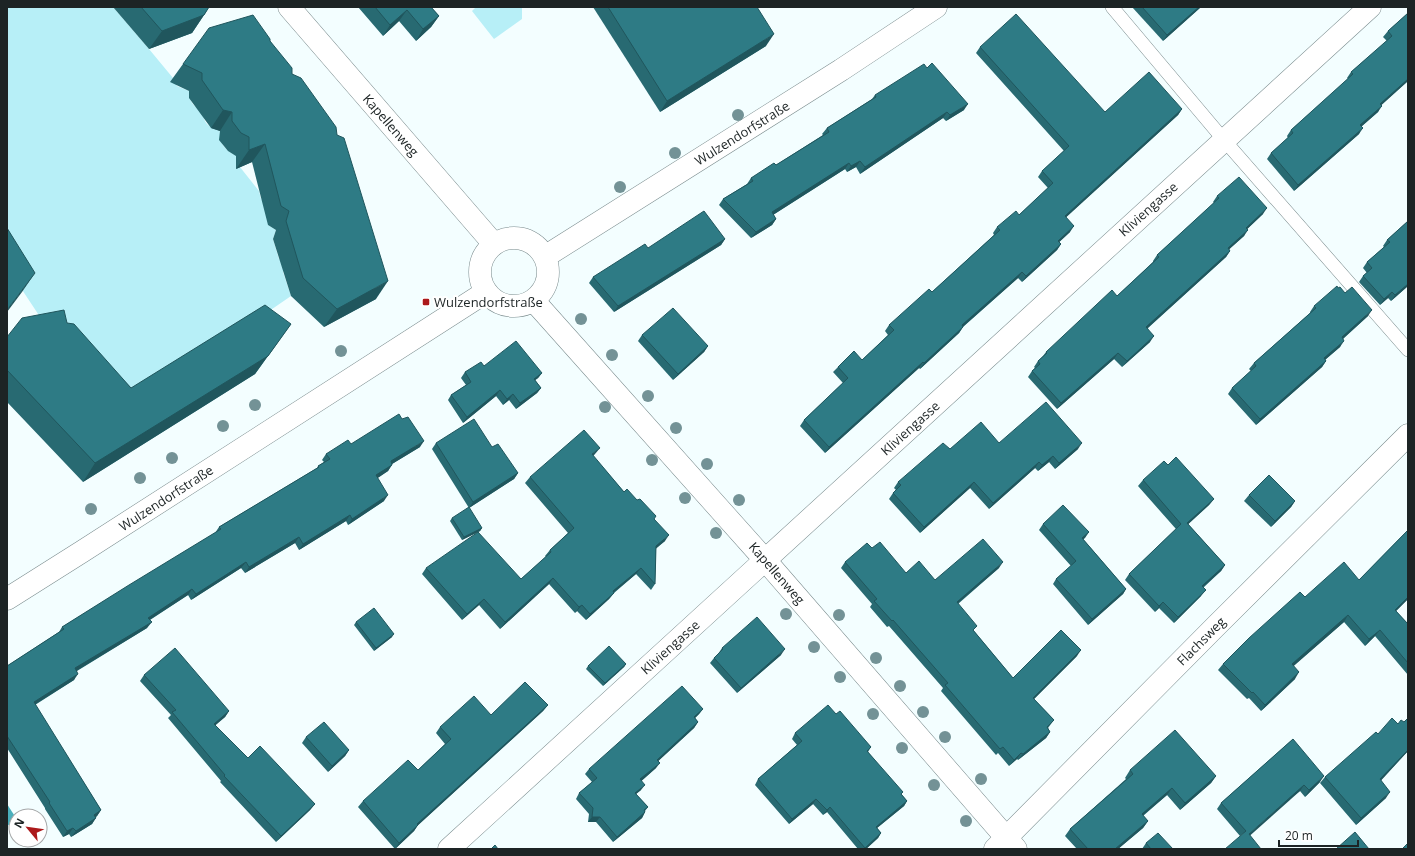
<svg xmlns="http://www.w3.org/2000/svg" width="1415" height="856" viewBox="0 0 1415 856" font-family="'Open Sans',sans-serif">
	<style>
		.green { fill: #b7eff7 }
		.water { fill: #4aafbc }
		.lines { fill: none; stroke-linecap: round; stroke-linejoin: round }
		.lane-casing { stroke: #7a8b8d; stroke-width: 14 }
		.street-casing { stroke: #7a8b8d; stroke-width: 23 }
		.lane { stroke: #fff; stroke-width: 13 }
		.street { stroke: #fff; stroke-width: 22 }
		.tree { fill: #739296 }
		.wall { fill: #286a72 }
		.shaded-wall { fill: #20565d }
		.building { fill: #2e7b85; stroke: #20565d }
		.poi-dot { fill: #ac191b; stroke: #fff; stroke-width: 1.5 }
		.labels { text-anchor: middle; dominant-baseline: central; stroke-width: 4; stroke-linejoin: round; paint-order: stroke }
		.street-label { font-size: 13px; fill: #1d2425; stroke: #fff }
		.poi-label { font-size: 13px; fill: #1d2425; stroke: #fff; text-anchor: start }
	</style>
	<rect width="100%" height="100%" fill="#f3feff"/>
	<g class="green">
		<path d="M7 7H113L149 49 173 78 177 86 189 91C189 101 194 108 203 111 203 123 208 127 220 131 219 143 225 150 236 155V162L259 191 261 199 268 204V225L276 230 273 239 279 259 287 264 283 272 291 296 252 323 89 424 48 329 7 267Z"/>
		<polygon points="476,7 522,7 522,19 494,39 472,11"/>
	</g>
	<polygon class="water" points="7,804 16,818 16,820 7,826"/>
	<g class="lines">
		<g class="lane-casing">
			<polyline id="lane" points="1112,7 1224,140 1408,350"/>
		</g>
		<g class="street-casing">
			<g id="street">
				<polyline points="289,7 493,243"/>
				<circle cx="514" cy="272" r="34"/>
				<polyline points="546,256 841,70 936,7"/>
				<polyline points="534,301 765,560 1016,849"/>
				<polyline points="7,599 83,551 486,292"/>
				<polyline points="449,849 1370,7"/>
				<polyline points="995,849 1215,627 1408,435"/>
			</g>
		</g>
		<use href="#lane" class="lane"/>
		<use href="#street" class="street"/>
	</g>
	<g class="tree">
		<circle cx="738" cy="115" r="6"/>
		<circle cx="675" cy="153" r="6"/>
		<circle cx="620" cy="187" r="6"/>
		<circle cx="581" cy="319" r="6"/>
		<circle cx="341" cy="351" r="6"/>
		<circle cx="612" cy="355" r="6"/>
		<circle cx="648" cy="396" r="6"/>
		<circle cx="255" cy="405" r="6"/>
		<circle cx="605" cy="407" r="6"/>
		<circle cx="223" cy="426" r="6"/>
		<circle cx="676" cy="428" r="6"/>
		<circle cx="172" cy="458" r="6"/>
		<circle cx="652" cy="460" r="6"/>
		<circle cx="707" cy="464" r="6"/>
		<circle cx="140" cy="478" r="6"/>
		<circle cx="685" cy="498" r="6"/>
		<circle cx="739" cy="500" r="6"/>
		<circle cx="91" cy="509" r="6"/>
		<circle cx="716" cy="533" r="6"/>
		<circle cx="786" cy="614" r="6"/>
		<circle cx="839" cy="615" r="6"/>
		<circle cx="814" cy="647" r="6"/>
		<circle cx="876" cy="658" r="6"/>
		<circle cx="840" cy="677" r="6"/>
		<circle cx="900" cy="686" r="6"/>
		<circle cx="923" cy="712" r="6"/>
		<circle cx="873" cy="714" r="6"/>
		<circle cx="945" cy="737" r="6"/>
		<circle cx="902" cy="748" r="6"/>
		<circle cx="981" cy="779" r="6"/>
		<circle cx="934" cy="785" r="6"/>
		<circle cx="966" cy="821" r="6"/>
	</g>
	<g class="wall">
		<polygon points="113,7 209,7 204,15 192,33 149,49"/>
		<polygon points="358,7 431,7 439,16 431,27 416,41 399,21 383,36"/>
		<polygon points="593,7 757,7 766,46 660,112"/>
		<polygon points="1132,7 1201,7 1163,41"/>
		<polygon points="1408,13 1408,81 1381,105 1378,112 1361,127 1359,134 1294,191 1267,159 1271,153 1288,138 1287,136 1291,130 1348,79 1347,78 1351,72 1387,41 1383,37 1388,31"/>
		<polygon points="270,41 292,74 337,135 376,299 324,327 291,296 273,239 276,230 268,225 252,162 236,169 236,156 228,151 219,140 220,131 211,128 189,98 189,91 170,82 183,64"/>
		<polygon points="980,47 1105,112 1182,109 1178,115 1066,217 1070,232 1059,242 1061,244 1057,250 1022,282 1018,278 963,327 959,333 920,369 919,368 825,453 800,426 804,420 843,383 833,372 838,367 862,360 888,335 885,331 889,325 932,292 994,235 993,233 997,227 1019,215 1048,188 1038,177 1042,171 1064,151 976,53"/>
		<polygon points="875,95 964,110 946,121 943,118 860,174 856,167 847,172 845,169 773,215 776,219 772,225 751,238 719,205 723,199 747,184 751,178 776,165 823,135 822,134 827,128 872,99"/>
		<polygon points="1217,196 1263,214 1247,229 1244,236 1229,249 1230,251 1226,257 1148,328 1150,342 1122,367 1114,359 1057,409 1028,377 1032,371 1035,368 1034,367 1038,361 1043,356 1046,352 1117,296 1153,262 1153,261 1157,255 1214,203 1213,202"/>
		<polygon points="1408,221 1408,286 1391,301 1388,298 1380,305 1359,282 1363,276 1367,273 1363,268 1367,262 1384,247 1383,246 1387,240"/>
		<polygon points="725,239 721,245 614,312 589,283 593,277 648,248"/>
		<polygon points="1314,306 1368,316 1343,339 1340,347 1325,360 1326,361 1322,367 1256,425 1228,394 1232,388 1251,371 1249,369 1254,363 1310,313 1310,312"/>
		<polygon points="67,323 131,388 278,342 255,374 83,482 7,402 7,337"/>
		<polygon points="642,335 708,346 704,352 673,380 638,341"/>
		<polygon points="484,366 542,373 538,378 535,380 541,388 537,393 516,409 509,400 503,405 496,396 463,423 448,400 451,395 466,385 461,378 465,372"/>
		<polygon points="436,443 492,447 518,473 514,479 469,508 432,449"/>
		<polygon points="999,443 1078,449 1055,469 1049,462 1038,471 1035,468 989,509 970,488 920,533 889,499 893,493 896,490 894,488 898,482 950,449"/>
		<polygon points="351,444 420,447 392,464 388,471 377,478 384,501 348,525 346,521 299,550 295,543 245,573 241,568 191,600 188,595 150,620 147,628 77,671 74,680 35,705 101,810 97,816 96,817 92,824 71,837 69,834 63,837 45,809 45,808 7,748 7,666 59,632 62,627 215,533 219,527 317,468 318,466 324,462 322,460 326,454"/>
		<polygon points="595,454 593,456 624,492 654,519 665,541 656,548 655,584 651,590 636,574 614,593 609,599 586,620 577,611 575,613 549,584 500,629 479,605 462,620 422,574 426,568 521,579 546,557 545,556 550,550 568,533 525,483 530,477"/>
		<polygon points="1168,465 1214,499 1209,505 1188,524 1225,565 1221,571 1203,588 1201,596 1174,623 1159,608 1155,612 1125,580 1129,574 1176,529 1138,486 1143,480"/>
		<polygon points="1249,495 1295,501 1291,507 1271,527 1244,501"/>
		<polygon points="452,518 482,528 480,531 462,540 450,521"/>
		<polygon points="1043,524 1089,532 1083,539 1126,589 1123,594 1088,625 1053,584 1056,579 1071,566 1039,530"/>
		<polygon points="1408,530 1408,599 1396,611 1408,624 1408,675 1375,636 1365,646 1344,622 1293,666 1295,679 1261,711 1249,698 1247,699 1218,670 1223,664 1305,597 1359,580"/>
		<polygon points="872,548 906,573 935,580 999,568 958,604 974,631 1013,678 1077,656 1034,699 1054,720 1048,728 1050,732 1046,738 1018,760 1017,759 1009,766 998,753 996,755 941,691 943,688 889,626 887,627 870,607 872,604 841,568 845,562"/>
		<polygon points="356,622 392,637 374,651 354,625"/>
		<polygon points="722,648 781,655 737,693 710,663 714,658 718,654"/>
		<polygon points="626,664 624,667 603,686 586,669 588,666"/>
		<polygon points="144,675 229,711 225,717 215,725 248,758 315,804 310,810 276,842 220,782 221,781 168,718 171,715 140,681"/>
		<polygon points="548,705 543,711 418,825 414,831 395,849 358,807 363,801 418,770 445,744 436,733 440,727 491,715"/>
		<polygon points="703,709 699,714 695,718 698,722 694,728 658,761 656,768 641,781 641,790 636,794 648,807 645,811 645,812 642,818 613,842 596,822 588,822 589,814 576,799 579,793 592,782 585,774 589,769"/>
		<polygon points="836,714 871,747 868,752 907,801 904,806 877,828 881,833 878,838 866,849 858,849 827,812 823,815 813,804 789,824 755,785 758,779 797,745 792,739 795,733"/>
		<polygon points="1404,722 1408,751 1381,780 1386,798 1356,825 1320,783 1325,777 1378,734 1398,724"/>
		<polygon points="306,737 349,750 345,756 328,772 302,743"/>
		<polygon points="1293,739 1320,782 1305,797 1300,791 1240,836 1217,809 1221,803"/>
		<polygon points="1130,770 1216,776 1211,783 1180,810 1167,795 1143,816 1148,821 1143,828 1118,849 1077,849 1065,836 1070,829 1126,779 1125,778"/>
		<polygon points="1146,843 1173,849 1142,849"/>
	</g>
	<g class="shaded-wall">
		<polygon points="1199,7 1201,7 1163,41 1167,35"/>
		<polygon points="407,10 399,21 383,36 390,25"/>
		<polygon points="204,15 192,33 149,49 162,31"/>
		<polygon points="439,16 431,27 416,41 423,29"/>
		<polygon points="774,34 766,46 660,112 667,101"/>
		<polygon points="1408,79 1408,81 1376,110 1380,104"/>
		<polygon points="968,104 964,110 946,121 950,115"/>
		<polygon points="1382,106 1378,112 1356,131 1360,125"/>
		<polygon points="1182,109 1178,115 1061,222 1065,216"/>
		<polygon points="223,110 232,112 220,131 211,128"/>
		<polygon points="947,112 943,118 860,174 865,167"/>
		<polygon points="1363,128 1359,134 1294,191 1298,185"/>
		<polygon points="265,144 252,162 236,169 249,150"/>
		<polygon points="860,161 856,167 847,172 851,166"/>
		<polygon points="849,163 845,169 768,218 772,212"/>
		<polygon points="1267,208 1263,214 1242,234 1246,228"/>
		<polygon points="776,219 772,225 751,238 756,232"/>
		<polygon points="1074,226 1070,232 1054,247 1058,241"/>
		<polygon points="1248,230 1244,236 1224,254 1228,248"/>
		<polygon points="725,239 721,245 614,312 618,306"/>
		<polygon points="1061,244 1057,250 1022,282 1026,276"/>
		<polygon points="1230,251 1226,257 1142,333 1146,327"/>
		<polygon points="1022,272 1018,278 958,331 962,325"/>
		<polygon points="35,273 22,292 7,312 7,310"/>
		<polygon points="388,281 376,299 324,327 337,309"/>
		<polygon points="1408,284 1408,286 1391,301 1395,295"/>
		<polygon points="1392,292 1388,298 1380,305 1384,299"/>
		<polygon points="1372,310 1368,316 1338,343 1342,337"/>
		<polygon points="291,324 255,374 83,482 95,463"/>
		<polygon points="963,327 959,333 920,369 924,363"/>
		<polygon points="1154,336 1150,342 1122,367 1127,361"/>
		<polygon points="1344,341 1340,347 1320,364 1324,358"/>
		<polygon points="708,346 704,352 673,380 678,374"/>
		<polygon points="1118,353 1114,359 1057,409 1061,403"/>
		<polygon points="1326,361 1322,367 1256,425 1260,419"/>
		<polygon points="923,362 919,368 825,453 829,447"/>
		<polygon points="542,373 538,378 530,384 534,379"/>
		<polygon points="541,388 537,393 516,409 520,403"/>
		<polygon points="500,390 496,396 463,423 467,417"/>
		<polygon points="513,394 509,400 503,405 507,399"/>
		<polygon points="424,441 420,447 387,467 391,461"/>
		<polygon points="1082,443 1078,449 1055,469 1059,463"/>
		<polygon points="600,448 595,454 587,460 592,454"/>
		<polygon points="1053,456 1049,462 1038,471 1042,465"/>
		<polygon points="1039,462 1035,468 989,509 993,503"/>
		<polygon points="392,465 388,471 372,482 376,475"/>
		<polygon points="518,473 514,479 469,508 473,502"/>
		<polygon points="974,482 970,488 920,533 924,527"/>
		<polygon points="388,495 384,501 348,525 352,519"/>
		<polygon points="1214,499 1209,505 1183,529 1187,523"/>
		<polygon points="1295,501 1291,507 1271,527 1275,521"/>
		<polygon points="350,515 346,521 299,550 303,544"/>
		<polygon points="482,528 480,531 462,540 464,537"/>
		<polygon points="1089,532 1085,538 1078,544 1082,538"/>
		<polygon points="669,535 665,541 652,552 656,546"/>
		<polygon points="299,537 295,543 245,573 249,567"/>
		<polygon points="246,562 241,568 191,600 196,594"/>
		<polygon points="1003,562 999,568 952,608 957,602"/>
		<polygon points="1225,565 1221,571 1197,592 1202,586"/>
		<polygon points="641,568 636,574 608,597 613,591"/>
		<polygon points="553,578 549,584 500,629 505,622"/>
		<polygon points="192,589 188,595 143,624 148,618"/>
		<polygon points="1126,589 1123,594 1088,625 1092,619"/>
		<polygon points="1206,590 1201,596 1174,623 1178,617"/>
		<polygon points="614,593 609,599 586,620 590,614"/>
		<polygon points="1408,597 1408,599 1391,616 1395,610"/>
		<polygon points="484,599 479,605 462,620 467,614"/>
		<polygon points="1163,602 1159,608 1155,612 1159,606"/>
		<polygon points="582,605 577,611 575,613 579,607"/>
		<polygon points="1348,615 1344,622 1288,671 1292,664"/>
		<polygon points="152,622 147,628 71,674 75,668"/>
		<polygon points="1380,630 1375,636 1365,646 1369,639"/>
		<polygon points="394,634 392,637 374,651 376,648"/>
		<polygon points="785,649 781,655 737,693 741,688"/>
		<polygon points="1081,650 1077,656 1029,704 1033,698"/>
		<polygon points="626,664 624,667 603,686 605,683"/>
		<polygon points="1299,672 1295,679 1261,711 1265,705"/>
		<polygon points="78,674 74,680 29,708 34,702"/>
		<polygon points="548,705 543,711 415,828 418,825 414,831 395,849 399,843 417,824"/>
		<polygon points="703,709 699,714 690,723 694,717"/>
		<polygon points="229,711 225,717 210,730 214,724"/>
		<polygon points="698,722 694,728 654,765 657,760"/>
		<polygon points="1050,732 1046,738 1018,760 1023,754"/>
		<polygon points="349,750 345,756 328,772 332,766"/>
		<polygon points="1408,750 1408,751 1376,786 1380,779"/>
		<polygon points="1021,753 1017,759 1009,766 1014,760"/>
		<polygon points="660,763 656,768 637,785 640,779"/>
		<polygon points="1216,776 1211,783 1180,810 1185,803"/>
		<polygon points="1324,776 1320,782 1305,797 1309,790"/>
		<polygon points="645,785 641,790 631,798 635,793"/>
		<polygon points="1304,785 1300,791 1245,840 1249,834"/>
		<polygon points="1172,788 1167,795 1136,821 1142,814"/>
		<polygon points="1390,792 1386,798 1356,825 1361,818"/>
		<polygon points="816,799 813,804 789,824 792,819"/>
		<polygon points="907,801 904,806 872,832 876,827"/>
		<polygon points="315,804 310,810 276,842 281,836"/>
		<polygon points="830,807 827,812 823,815 827,810"/>
		<polygon points="101,810 97,816 90,821 94,815"/>
		<polygon points="645,812 642,818 613,842 617,837"/>
		<polygon points="592,817 600,817 596,822 588,822"/>
		<polygon points="96,818 92,824 71,837 76,831"/>
		<polygon points="1148,821 1143,828 1118,849 1115,849"/>
		<polygon points="73,828 69,834 63,837 67,831"/>
		<polygon points="881,833 878,838 866,849 864,849"/>
	</g>
	<g class="building">
		<polygon points="141,7 209,7 204,15 162,31"/>
		<polygon points="375,7 431,7 439,16 423,29 407,10 390,25"/>
		<polygon points="608,7 757,7 774,34 667,101"/>
		<polygon points="1142,7 1199,7 1167,35"/>
		<polygon points="1408,13 1408,79 1380,104 1382,106 1360,125 1363,128 1298,185 1271,153 1293,133 1291,130 1353,74 1351,72 1392,36 1388,31"/>
		<polygon points="1016,14 1105,112 1149,72 1182,109 1065,216 1074,226 1058,241 1061,244 1026,276 1022,272 962,325 963,327 924,363 923,362 829,447 804,420 848,378 838,367 854,351 862,360 894,330 889,325 929,289 932,292 1000,230 997,227 1016,211 1019,215 1053,183 1042,171 1069,146 980,47"/>
		<polygon points="253,15 270,39 270,41 292,68 292,74 301,78 336,127 337,135 344,138 388,281 337,309 303,278 286,221 289,211 281,206 265,144 249,150 249,137 241,133 232,121 232,112 223,110 202,80 202,73 183,64 209,28"/>
		<polygon points="932,63 968,104 950,115 947,112 865,167 860,161 851,166 849,163 772,212 776,219 756,232 723,199 753,181 751,178 774,163 776,165 829,132 827,128 876,97 875,95 924,64 927,68"/>
		<polygon points="1239,177 1267,208 1246,228 1248,230 1228,248 1230,251 1146,327 1154,336 1127,361 1118,353 1061,403 1032,371 1040,364 1038,361 1047,353 1046,352 1112,290 1117,296 1159,257 1157,255 1219,198 1217,196"/>
		<polygon points="704,211 725,239 618,306 593,277 645,244 648,248"/>
		<polygon points="1408,221 1408,284 1395,295 1392,292 1384,299 1363,276 1372,268 1367,262 1390,242 1387,240"/>
		<polygon points="7,228 35,273 7,310"/>
		<polygon points="1337,286 1338,288 1340,287 1345,293 1352,287 1372,310 1342,337 1344,341 1324,358 1326,361 1260,419 1232,388 1256,366 1254,363 1316,308 1314,306"/>
		<polygon points="265,305 291,324 268,356 95,463 7,370 7,337 22,318 64,310 67,323 74,324 131,388"/>
		<polygon points="673,308 708,346 678,374 642,335"/>
		<polygon points="516,341 542,373 534,379 541,388 520,403 513,394 507,399 500,390 467,417 451,395 471,382 465,372 481,362 484,366"/>
		<polygon points="1046,402 1082,443 1059,463 1053,456 1042,465 1039,462 993,503 974,482 924,527 893,493 901,485 898,482 943,443 950,449 981,422 999,443"/>
		<polygon points="399,414 402,419 408,417 424,441 391,461 392,465 376,475 388,495 352,519 350,515 303,544 299,537 249,567 246,562 196,594 192,589 148,618 152,622 75,668 78,674 34,702 101,810 94,815 96,818 76,831 73,828 67,831 49,803 50,802 7,736 7,666 64,629 62,627 129,585 221,529 219,527 319,467 318,466 330,459 326,454 348,440 351,444"/>
		<polygon points="474,419 492,447 498,444 518,473 473,502 436,443"/>
		<polygon points="584,430 600,448 592,454 624,492 627,489 637,500 640,499 656,516 654,519 669,535 656,546 655,584 641,568 613,591 614,593 590,614 582,605 579,607 553,578 505,622 484,599 467,614 426,568 478,532 521,579 551,552 550,550 574,528 530,477"/>
		<polygon points="1176,457 1214,499 1187,523 1225,565 1202,586 1206,590 1178,617 1163,602 1159,606 1129,574 1181,524 1143,480 1164,461 1168,465"/>
		<polygon points="1269,475 1295,501 1275,521 1249,495"/>
		<polygon points="1063,505 1089,532 1082,538 1126,589 1092,619 1056,579 1076,561 1043,524"/>
		<polygon points="469,507 482,528 464,537 452,518"/>
		<polygon points="1408,530 1408,597 1395,610 1408,624 1408,663 1380,630 1369,639 1348,615 1292,664 1299,672 1265,705 1253,692 1252,693 1223,664 1249,638 1300,592 1305,597 1344,562 1359,580"/>
		<polygon points="983,539 1003,562 957,602 977,626 973,630 1013,678 1061,630 1081,650 1033,698 1054,720 1047,727 1050,732 1023,754 1021,753 1014,760 1003,747 1000,749 945,685 948,683 893,620 892,621 874,601 877,599 845,562 867,543 872,548 880,542 906,573 919,561 935,580"/>
		<polygon points="374,608 394,634 376,648 356,622"/>
		<polygon points="757,617 785,649 741,688 714,658 723,649 722,648"/>
		<polygon points="609,646 626,664 605,683 588,666"/>
		<polygon points="175,648 229,711 214,724 248,758 260,746 315,804 281,836 224,776 225,775 172,712 176,710 144,675"/>
		<polygon points="525,682 548,705 417,824 418,825 399,843 363,801 408,760 418,770 451,739 440,727 474,696 491,715"/>
		<polygon points="682,686 703,709 694,717 698,722 657,760 660,763 640,779 645,785 635,793 648,807 644,810 645,812 617,837 600,817 592,817 593,808 579,793 597,778 589,769"/>
		<polygon points="828,705 836,714 840,711 871,747 867,751 903,792 901,794 907,801 876,827 881,833 865,848 830,807 827,810 816,799 792,819 758,779 802,741 795,733"/>
		<polygon points="1392,718 1398,724 1401,720 1404,722 1408,718 1408,750 1380,779 1390,792 1361,818 1325,777 1376,732 1378,734"/>
		<polygon points="324,722 349,750 332,766 306,737"/>
		<polygon points="1175,730 1216,776 1185,803 1172,788 1142,814 1148,821 1115,849 1088,849 1070,829 1133,774 1130,770"/>
		<polygon points="1293,739 1324,776 1309,790 1304,785 1249,834 1261,849 1225,849 1246,831 1221,803"/>
		<polygon points="1355,832 1369,849 1336,849"/>
		<polygon points="1158,833 1173,849 1151,849 1146,843"/>
		<polygon points="1408,843 1408,849 1402,849"/>
		<polygon points="495,845 498,849 491,849"/>
	</g>
	<rect class="poi-dot" x="422" y="298" width="8" height="8" rx="2"/>
	<g class="labels">
		<g class="street-label">
			<text transform="translate(391 125) rotate(49)">Kapellenweg</text>
			<text transform="translate(742 133) rotate(-32)">Wulzendorfstraße</text>
			<text transform="translate(1148 209) rotate(-42)">Kliviengasse</text>
			<text transform="translate(910 428) rotate(-42)">Kliviengasse</text>
			<text transform="translate(166 498) rotate(-33)">Wulzendorfstraße</text>
			<text transform="translate(777 573) rotate(49)">Kapellenweg</text>
			<text transform="translate(1201 641) rotate(-45)">Flachsweg</text>
			<text transform="translate(670 647) rotate(-42)">Kliviengasse</text>
		</g>
		<g class="poi-label">
			<text x="434" y="302">Wulzendorfstraße</text>
		</g>
	</g>
	<rect width="1415" height="856" fill="none" stroke="#1d2425" stroke-width="16"/>
	<g transform="translate(28 828) rotate(299)"><circle r="19" fill="#ffffff" stroke="#a5a7a8"/>
	<path d="M0-3L7 15L0 10L-7 15Z" fill="#ac191b"/>
	<text y="-6" font-size="11" font-weight="bold" text-anchor="middle" fill="#1d2425">N</text>
	</g>
	<path d="M1279 840v6h79v-6" fill="none" stroke="#1d2425" stroke-width="2"/>
	<text x="1285" y="840" font-size="12" fill="#1d2425" stroke="#ffffff" stroke-width="3" paint-order="stroke">20 m</text>
</svg>
